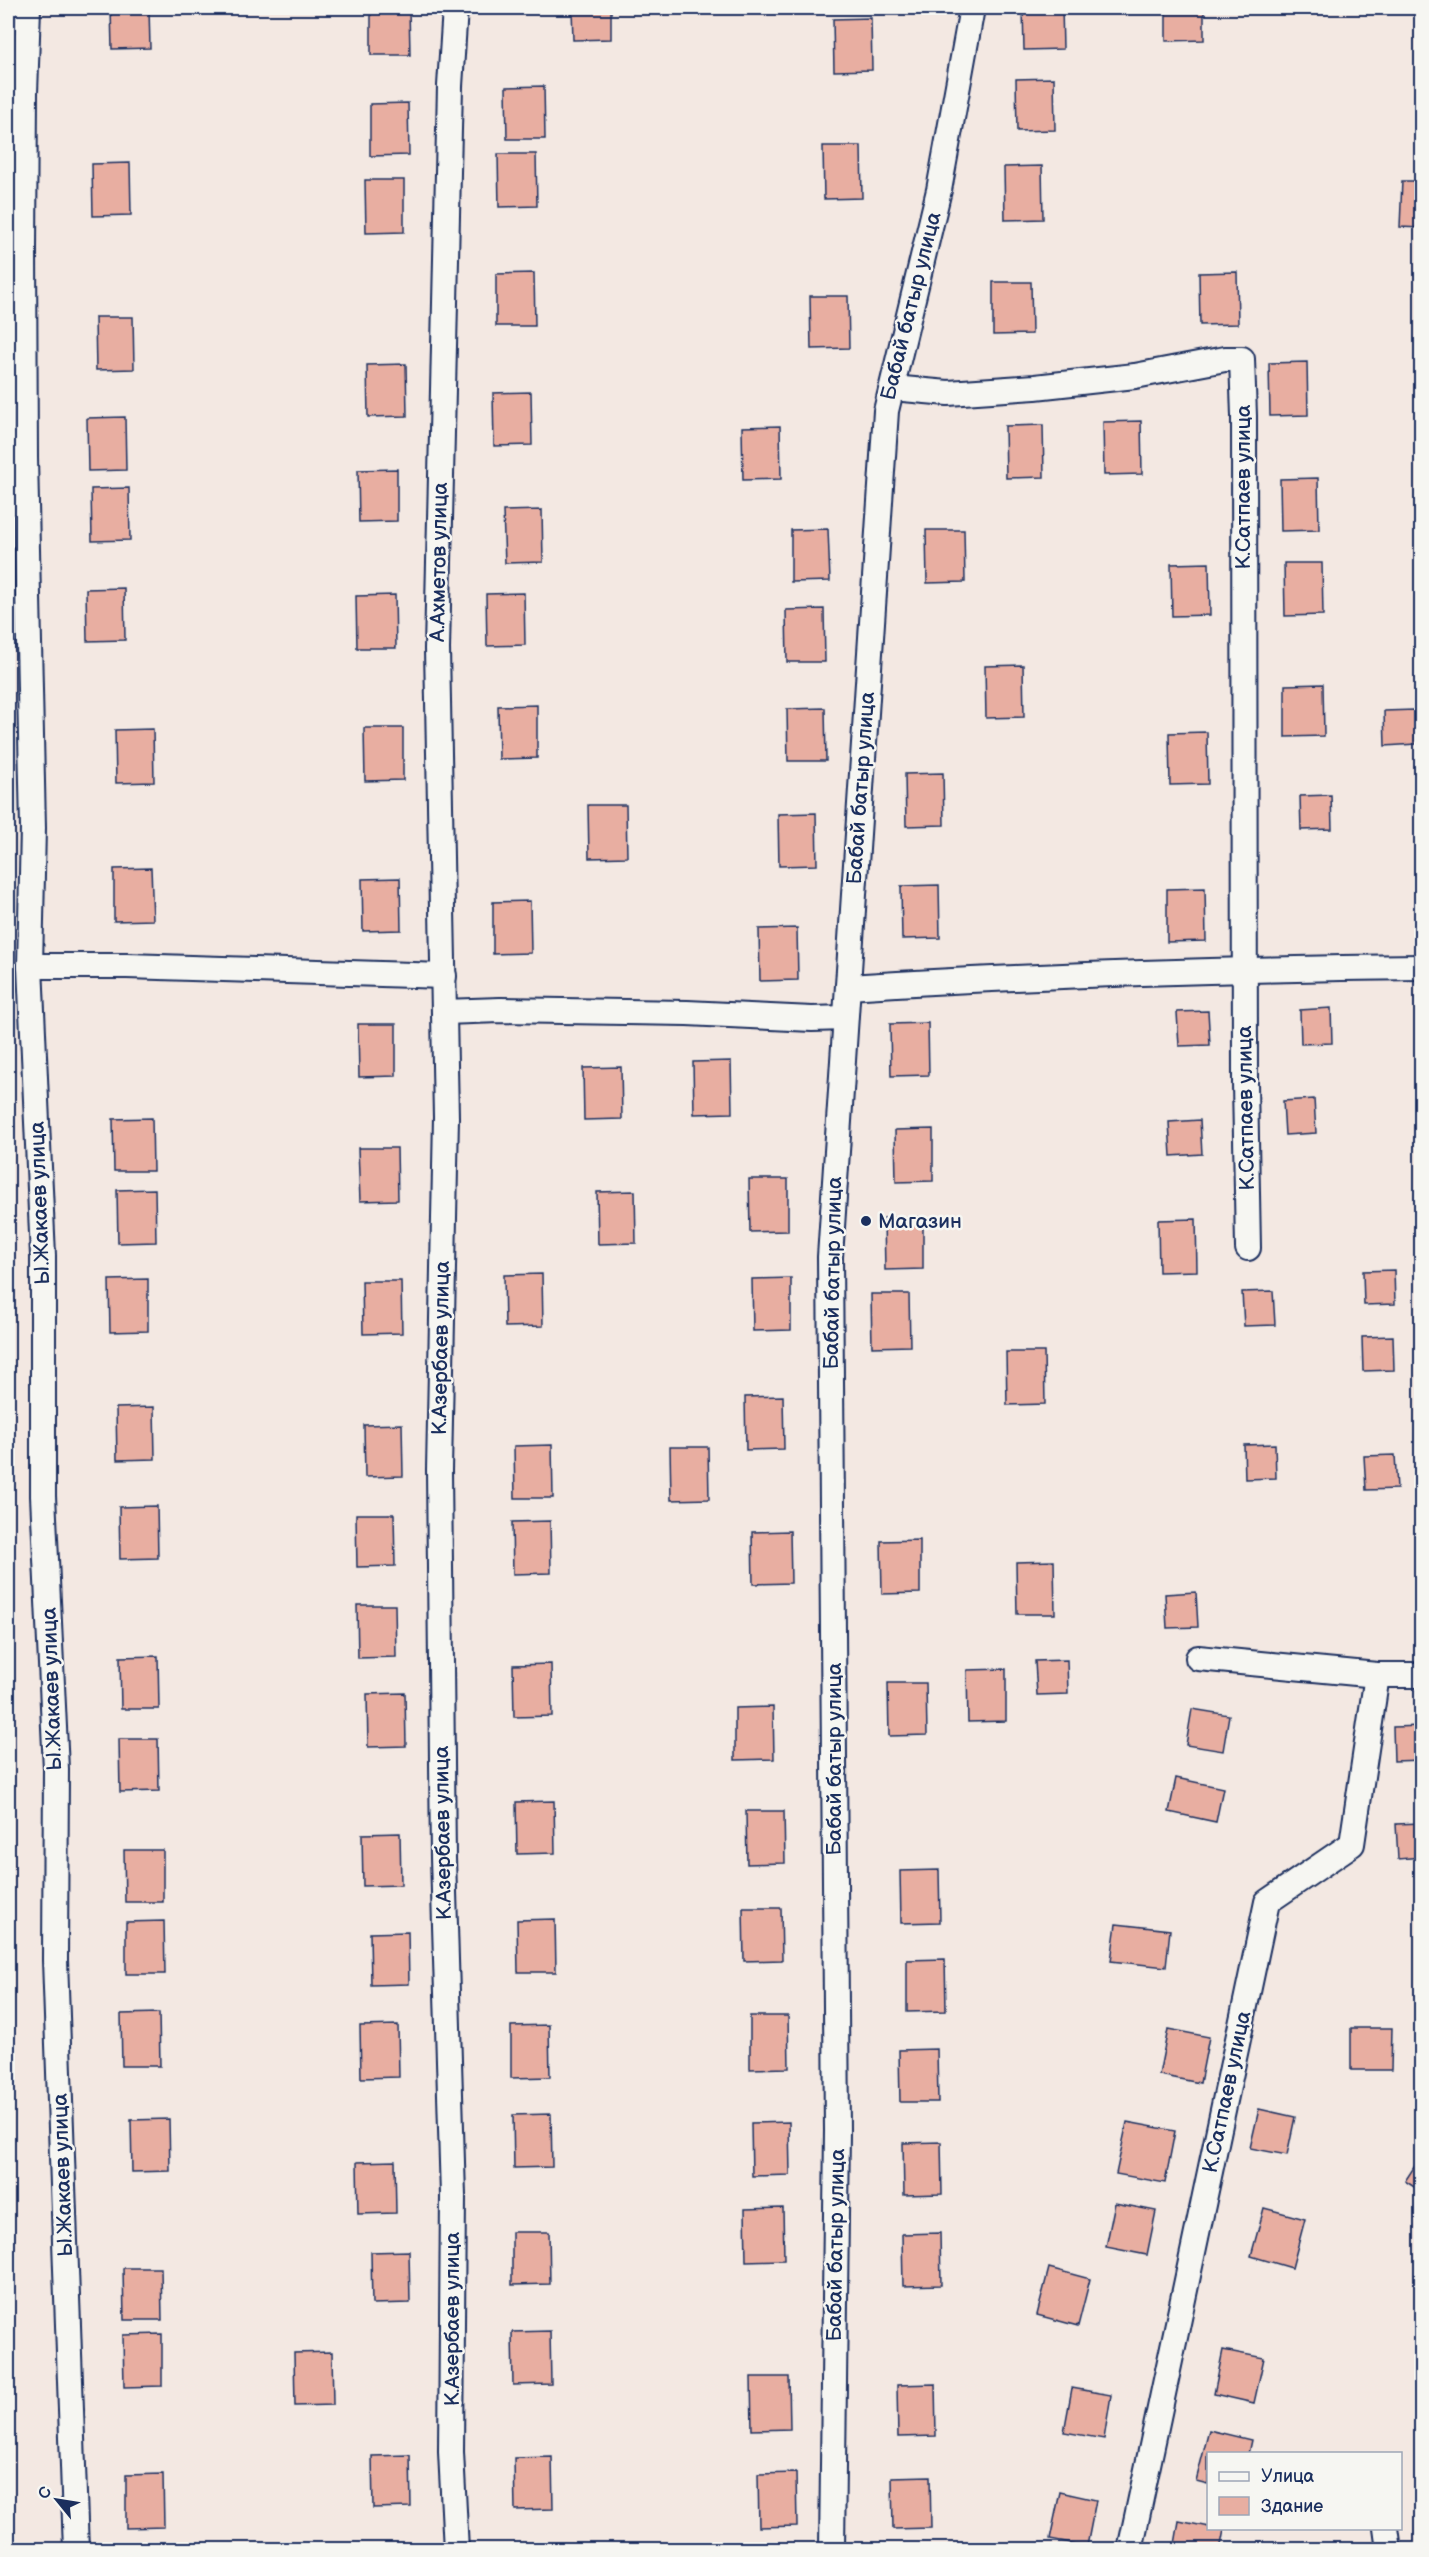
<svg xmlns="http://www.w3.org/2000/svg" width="1429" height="2557" viewBox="0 0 1429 2557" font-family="'Balsamiq Sans',sans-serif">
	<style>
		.building { fill: #e8aea1; stroke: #1b2f5e; stroke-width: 1.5 }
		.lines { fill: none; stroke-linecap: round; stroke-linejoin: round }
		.minor-casing { stroke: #1b2f5e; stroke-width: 28 }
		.minor { stroke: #f6f6f2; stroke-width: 24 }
		.poi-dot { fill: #1b2f5e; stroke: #f6f6f2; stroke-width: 2 }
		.labels { text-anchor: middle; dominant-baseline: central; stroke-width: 5; stroke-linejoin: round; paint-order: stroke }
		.street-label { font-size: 21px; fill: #1b2f5e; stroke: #f6f6f2 }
		.poi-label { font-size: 21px; fill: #1b2f5e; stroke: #f6f6f2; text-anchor: start }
	</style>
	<rect width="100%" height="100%" fill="#f3e8e2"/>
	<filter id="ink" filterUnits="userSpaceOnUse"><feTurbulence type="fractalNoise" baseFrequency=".0167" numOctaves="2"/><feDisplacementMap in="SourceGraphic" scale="12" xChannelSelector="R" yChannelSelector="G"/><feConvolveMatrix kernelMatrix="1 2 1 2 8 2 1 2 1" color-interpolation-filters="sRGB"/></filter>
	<g filter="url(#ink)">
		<g class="building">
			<polygon points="111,8 149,8 150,48 112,49"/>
			<polygon points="371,8 409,8 410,55 371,55"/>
			<polygon points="572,8 611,8 611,39 573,40"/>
			<polygon points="1023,8 1062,8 1063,49 1024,50"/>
			<polygon points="1166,8 1204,8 1204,40 1166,41"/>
			<polygon points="1419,12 1422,12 1422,66 1418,66"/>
			<polygon points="871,18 872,70 834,71 833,19"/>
			<polygon points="1054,78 1055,130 1017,131 1016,79"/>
			<polygon points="544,86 545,139 507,139 506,87"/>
			<polygon points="408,103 409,155 370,156 370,104"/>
			<polygon points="823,146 861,146 862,198 824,199"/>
			<polygon points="498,154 536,154 537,206 499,207"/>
			<polygon points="130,163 131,215 93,216 92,164"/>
			<polygon points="1042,166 1043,219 1005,220 1004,167"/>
			<polygon points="365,180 404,180 404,232 366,233"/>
			<polygon points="1402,181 1422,181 1422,228 1400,227"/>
			<polygon points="1237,272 1238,324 1200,325 1199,273"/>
			<polygon points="534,273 535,326 496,326 496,274"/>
			<polygon points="993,282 1031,282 1032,334 993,335"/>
			<polygon points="810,296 848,296 849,348 811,349"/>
			<polygon points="95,317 133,317 134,369 96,370"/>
			<polygon points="1307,362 1308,415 1270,416 1269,363"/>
			<polygon points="406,364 407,416 368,417 367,365"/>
			<polygon points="531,392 532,445 494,446 493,393"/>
			<polygon points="125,417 126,470 88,471 87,418"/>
			<polygon points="1141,421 1142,474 1104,475 1103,422"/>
			<polygon points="1043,425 1044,477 1006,478 1005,426"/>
			<polygon points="780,426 781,479 743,480 742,427"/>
			<polygon points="397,469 397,521 359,522 358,470"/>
			<polygon points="1318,478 1319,530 1281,531 1280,479"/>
			<polygon points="129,488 130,540 92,541 91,489"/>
			<polygon points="542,510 543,562 505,563 503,511"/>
			<polygon points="828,529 830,581 791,582 791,530"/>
			<polygon points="926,530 964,530 965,582 927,583"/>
			<polygon points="1209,563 1210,615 1172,616 1171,564"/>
			<polygon points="1284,563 1322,563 1323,615 1285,616"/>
			<polygon points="124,588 125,640 87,641 86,589"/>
			<polygon points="524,593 525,645 487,646 486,594"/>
			<polygon points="395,595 396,648 357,648 356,596"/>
			<polygon points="824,609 825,662 787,662 786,610"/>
			<polygon points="1023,665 1024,717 986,718 985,666"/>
			<polygon points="1323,684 1324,736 1285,737 1285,685"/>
			<polygon points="537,705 537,758 499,759 498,706"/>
			<polygon points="825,708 826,761 788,761 787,709"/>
			<polygon points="1415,710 1416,744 1385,746 1384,711"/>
			<polygon points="364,728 403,728 403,780 365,781"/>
			<polygon points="153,729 154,782 116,783 115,730"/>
			<polygon points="1207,732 1208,784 1170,785 1169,733"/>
			<polygon points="943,773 944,825 906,826 905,774"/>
			<polygon points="1331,795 1332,829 1301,830 1300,796"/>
			<polygon points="588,805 626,805 627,857 589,858"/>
			<polygon points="816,813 817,865 779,866 778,814"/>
			<polygon points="151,868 153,920 114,921 114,869"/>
			<polygon points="400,878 401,930 363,931 362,879"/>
			<polygon points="939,885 940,938 902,939 901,886"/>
			<polygon points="1205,888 1206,941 1167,942 1167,889"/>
			<polygon points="530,901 531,953 493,954 493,902"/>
			<polygon points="797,928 798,980 760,981 759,929"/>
			<polygon points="1331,1008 1332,1043 1301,1044 1300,1010"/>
			<polygon points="1208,1011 1210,1045 1179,1046 1177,1012"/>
			<polygon points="928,1023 929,1075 891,1076 890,1024"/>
			<polygon points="358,1024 396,1024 396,1076 359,1077"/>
			<polygon points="731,1061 732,1113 694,1114 693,1062"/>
			<polygon points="621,1067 622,1119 584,1120 583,1068"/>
			<polygon points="1314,1099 1316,1133 1285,1135 1283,1101"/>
			<polygon points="152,1118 153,1171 114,1171 113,1119"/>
			<polygon points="1200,1120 1202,1154 1171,1156 1169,1122"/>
			<polygon points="933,1129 933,1181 896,1182 895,1130"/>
			<polygon points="358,1148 397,1148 398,1200 360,1201"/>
			<polygon points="749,1179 788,1179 788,1231 750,1232"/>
			<polygon points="155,1189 156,1242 118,1243 117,1190"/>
			<polygon points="635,1191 636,1243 598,1244 597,1192"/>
			<polygon points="923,1217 923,1269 885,1270 884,1218"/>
			<polygon points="1196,1219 1197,1271 1159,1272 1158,1220"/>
			<polygon points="1394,1270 1395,1304 1364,1305 1363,1271"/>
			<polygon points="542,1274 543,1326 505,1327 504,1275"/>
			<polygon points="791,1278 791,1330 753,1331 752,1279"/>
			<polygon points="148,1279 148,1331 110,1332 109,1280"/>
			<polygon points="362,1281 401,1281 402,1333 363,1334"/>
			<polygon points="1273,1291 1275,1325 1244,1326 1242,1292"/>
			<polygon points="871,1294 909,1294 910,1346 872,1347"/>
			<polygon points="1393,1336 1394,1370 1363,1371 1362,1337"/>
			<polygon points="1006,1352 1044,1352 1045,1404 1007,1405"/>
			<polygon points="783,1396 784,1449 746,1450 745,1397"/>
			<polygon points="154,1407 155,1459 117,1460 116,1408"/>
			<polygon points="402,1424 403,1476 365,1477 364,1425"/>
			<polygon points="1275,1444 1276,1478 1245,1479 1244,1445"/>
			<polygon points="552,1445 553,1498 515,1498 514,1446"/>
			<polygon points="670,1447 708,1447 709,1499 671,1500"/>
			<polygon points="1395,1455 1397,1489 1366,1490 1364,1456"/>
			<polygon points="157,1506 158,1558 120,1559 119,1507"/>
			<polygon points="356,1514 394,1514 395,1566 357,1567"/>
			<polygon points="550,1521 551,1573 513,1574 512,1522"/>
			<polygon points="790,1531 791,1583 753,1584 752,1532"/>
			<polygon points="920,1540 920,1593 882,1594 881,1541"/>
			<polygon points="1054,1561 1055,1614 1017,1614 1016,1562"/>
			<polygon points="1196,1592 1198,1627 1167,1628 1165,1594"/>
			<polygon points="357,1605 395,1605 396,1657 358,1658"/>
			<polygon points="158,1656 159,1709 121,1709 120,1657"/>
			<polygon points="1067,1660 1068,1694 1037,1695 1035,1661"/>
			<polygon points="551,1664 552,1716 514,1717 513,1665"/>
			<polygon points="1006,1669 1006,1721 968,1722 967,1670"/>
			<polygon points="888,1683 926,1683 927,1735 889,1736"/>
			<polygon points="405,1693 406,1746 368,1747 367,1694"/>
			<polygon points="773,1707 774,1759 735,1760 735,1708"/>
			<polygon points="1192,1709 1229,1715 1223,1751 1186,1745"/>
			<polygon points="1422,1726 1422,1760 1394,1761 1393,1727"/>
			<polygon points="119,1739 158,1739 159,1791 120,1792"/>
			<polygon points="1176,1778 1223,1788 1216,1822 1169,1812"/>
			<polygon points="554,1801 555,1853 517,1854 516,1802"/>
			<polygon points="746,1811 784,1811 785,1863 747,1864"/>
			<polygon points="1422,1823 1422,1857 1398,1859 1396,1824"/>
			<polygon points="400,1833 401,1885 363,1886 362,1834"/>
			<polygon points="124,1850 163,1850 163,1902 125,1902"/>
			<polygon points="939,1870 940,1922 901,1923 900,1871"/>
			<polygon points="743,1908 781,1908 782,1960 744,1961"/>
			<polygon points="555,1919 556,1972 518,1972 517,1920"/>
			<polygon points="164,1921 165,1974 126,1974 126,1922"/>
			<polygon points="1116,1924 1170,1930 1166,1967 1111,1961"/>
			<polygon points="408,1932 409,1984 371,1985 370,1933"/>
			<polygon points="945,1959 946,2011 907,2012 907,1960"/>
			<polygon points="159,2013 160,2066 122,2066 121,2014"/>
			<polygon points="750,2016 788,2016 789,2068 750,2069"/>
			<polygon points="398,2025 399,2077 361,2078 360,2026"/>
			<polygon points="549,2025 550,2077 511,2078 511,2026"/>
			<polygon points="1351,2028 1392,2028 1391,2070 1351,2070"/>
			<polygon points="1168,2029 1209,2037 1200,2083 1159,2075"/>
			<polygon points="937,2049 938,2102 900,2102 899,2050"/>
			<polygon points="1259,2109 1295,2117 1287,2155 1250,2148"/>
			<polygon points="551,2114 552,2167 514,2168 513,2115"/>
			<polygon points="169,2119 170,2171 132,2172 131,2120"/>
			<polygon points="789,2122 790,2175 752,2176 751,2123"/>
			<polygon points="1127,2122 1175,2131 1165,2183 1116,2174"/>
			<polygon points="941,2142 942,2194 904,2195 903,2143"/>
			<polygon points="1422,2155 1422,2192 1405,2181"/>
			<polygon points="395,2161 396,2213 358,2214 357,2162"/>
			<polygon points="1115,2203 1156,2211 1147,2255 1106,2247"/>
			<polygon points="783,2208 784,2260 746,2261 745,2209"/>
			<polygon points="1264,2208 1305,2219 1292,2268 1251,2256"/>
			<polygon points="512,2232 549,2232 550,2284 512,2285"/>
			<polygon points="940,2233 941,2285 903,2286 902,2234"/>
			<polygon points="409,2251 410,2303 372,2304 371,2252"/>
			<polygon points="123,2268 161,2268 162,2320 124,2320"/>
			<polygon points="1049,2268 1090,2279 1078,2326 1037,2315"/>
			<polygon points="550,2331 551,2384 513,2385 512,2332"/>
			<polygon points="162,2334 162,2386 124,2387 123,2335"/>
			<polygon points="1223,2350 1264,2358 1254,2403 1214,2394"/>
			<polygon points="332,2352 333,2405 295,2406 294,2353"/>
			<polygon points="751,2377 789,2377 790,2429 752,2430"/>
			<polygon points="935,2384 936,2436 898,2437 897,2385"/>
			<polygon points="1072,2388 1111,2395 1104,2439 1064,2432"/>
			<polygon points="1209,2430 1251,2440 1248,2454 1208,2454 1208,2484 1196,2481"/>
			<polygon points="410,2455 411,2507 373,2508 372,2456"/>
			<polygon points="552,2457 553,2509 515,2510 514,2458"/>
			<polygon points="796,2473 797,2526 759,2527 758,2474"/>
			<polygon points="163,2474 164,2527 126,2528 126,2475"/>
			<polygon points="930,2476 931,2528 893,2529 892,2477"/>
			<polygon points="1060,2492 1096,2500 1087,2546 1050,2539"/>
			<polygon points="1179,2521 1224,2530 1220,2550 1174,2550"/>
		</g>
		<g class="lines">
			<g class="minor-casing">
				<g id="minor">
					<polyline points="28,8 25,93 24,249 25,457 33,828 30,966 43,1256 43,1496 56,1769 55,1960 76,2550"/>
					<polyline points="455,8 450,86 437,649 446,1117 439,1470 443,1858 453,2196 451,2452 456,2550"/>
					<polyline points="892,388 948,393 1035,387 1135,376 1225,359 1242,359 1244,416 1245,1083 1248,1248"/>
					<polyline points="30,966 127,966 444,976"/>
					<path d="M848 987C1039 975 1230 969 1422 967"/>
					<polyline points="444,1012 500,1010 687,1013 812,1019 845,1018"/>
					<polyline points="1198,1658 1377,1675"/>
					<polyline points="1386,2528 1389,2550"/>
					<polyline points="832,2550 837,2131 830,1257 886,411 939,190 972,8"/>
					<polyline points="1130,2550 1267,1902 1352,1844 1377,1675 1422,1675"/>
				</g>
			</g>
			<use href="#minor" class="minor"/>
		</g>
	</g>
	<circle class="poi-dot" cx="866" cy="1221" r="6"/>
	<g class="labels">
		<g class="street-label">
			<text transform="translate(911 306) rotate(-76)">Бабай батыр улица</text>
			<text transform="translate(1243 487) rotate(-90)">К.Сатпаев улица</text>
			<text transform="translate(439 562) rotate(-89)">А.Ахметов улица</text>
			<text transform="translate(861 788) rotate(-86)">Бабай батыр улица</text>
			<text transform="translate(1246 1108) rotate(-91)">К.Сатпаев улица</text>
			<text transform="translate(40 1203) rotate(-92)">Ы.Жакаев улица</text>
			<text transform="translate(833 1273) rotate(-89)">Бабай батыр улица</text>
			<text transform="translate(441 1348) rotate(-89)">К.Азербаев улица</text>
			<text transform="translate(52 1689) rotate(-92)">Ы.Жакаев улица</text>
			<text transform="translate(834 1759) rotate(-90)">Бабай батыр улица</text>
			<text transform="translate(443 1833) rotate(-91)">К.Азербаев улица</text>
			<text transform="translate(1227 2092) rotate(-78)">К.Сатпаев улица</text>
			<text transform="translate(63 2175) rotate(-92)">Ы.Жакаев улица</text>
			<text transform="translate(836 2245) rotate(-89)">Бабай батыр улица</text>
			<text transform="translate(452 2319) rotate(-90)">К.Азербаев улица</text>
		</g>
		<g class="poi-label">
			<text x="878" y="1221">Магазин</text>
		</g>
	</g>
	<rect width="1429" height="2557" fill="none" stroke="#f6f6f2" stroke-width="30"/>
	<rect x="15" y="15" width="1399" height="2527" fill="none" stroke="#1b2f5e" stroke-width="2" filter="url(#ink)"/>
	<rect x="1207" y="2452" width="195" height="78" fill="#f6f6f2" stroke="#9ea6b7" stroke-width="1.5"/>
	<rect x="1219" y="2472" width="30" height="9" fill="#f6f6f2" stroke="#9ea6b7" stroke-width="1.5"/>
	<text x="1261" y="2482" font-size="18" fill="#1b2f5e">Улица</text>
	<rect x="1219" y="2497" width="30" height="18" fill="#e8aea1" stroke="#9ea6b7" stroke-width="1.5"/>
	<text x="1261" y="2512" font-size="18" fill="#1b2f5e">Здание</text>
	<g transform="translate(57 2500) rotate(300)" stroke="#f6f6f2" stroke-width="4.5" paint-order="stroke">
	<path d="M0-4.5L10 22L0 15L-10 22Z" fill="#1b2f5e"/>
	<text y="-9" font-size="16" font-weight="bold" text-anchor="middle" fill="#1b2f5e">С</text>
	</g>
</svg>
